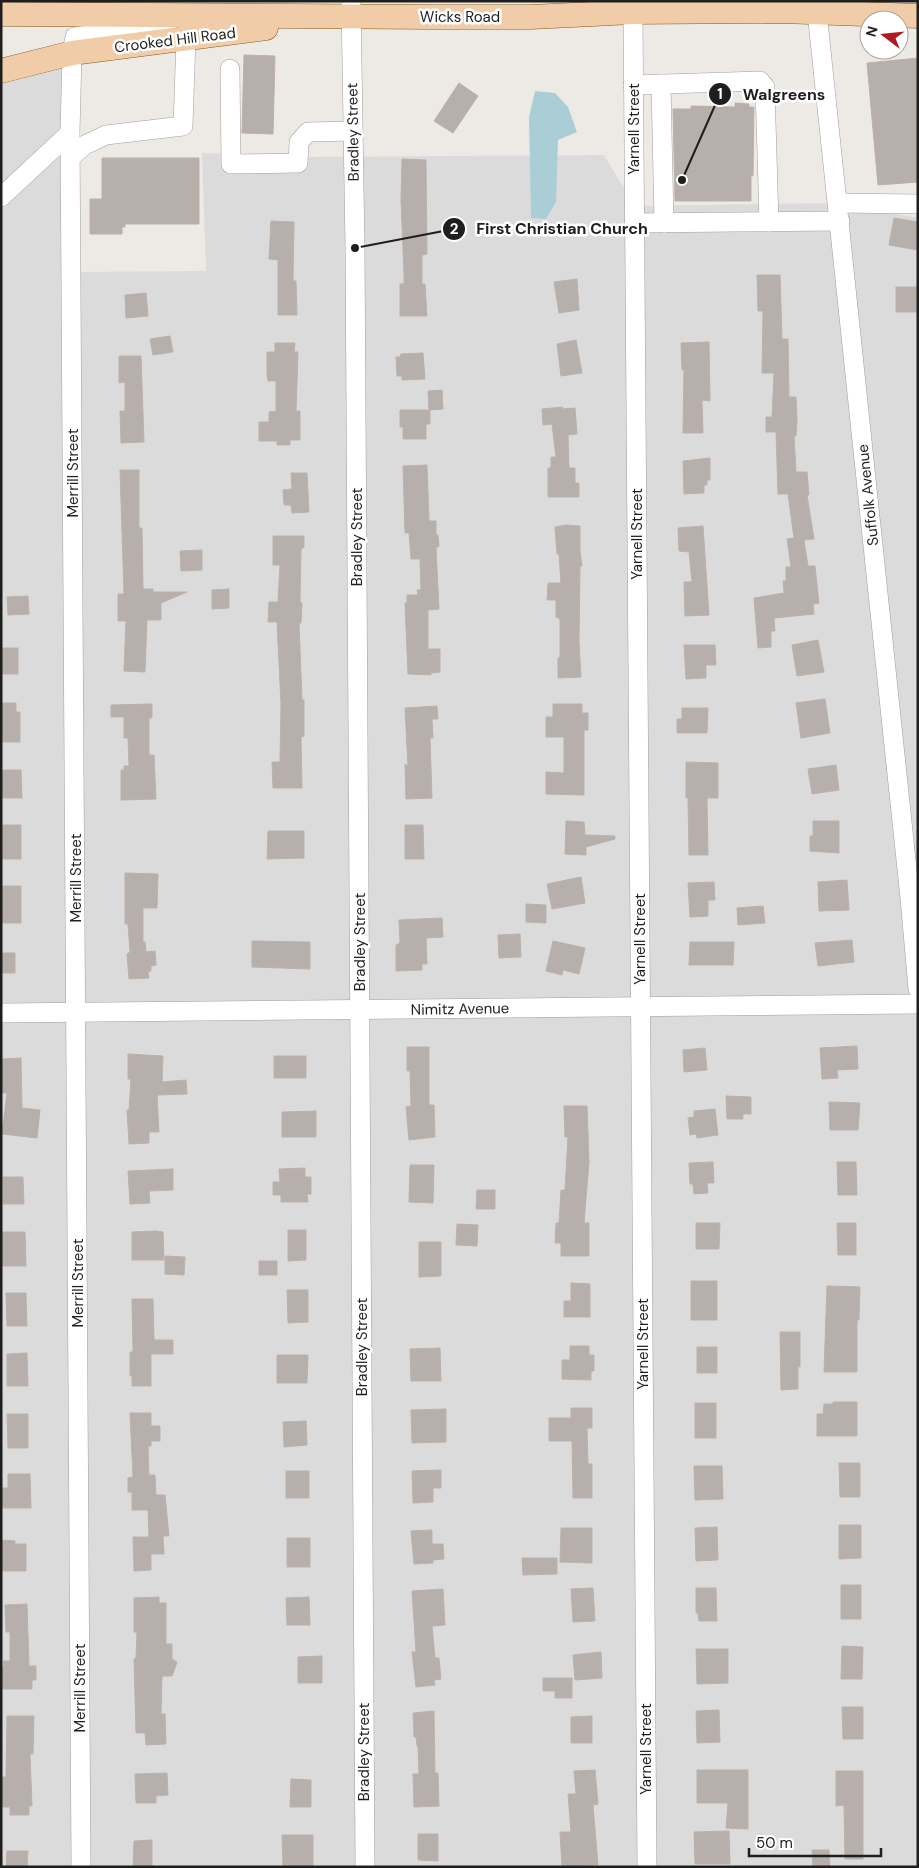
<svg xmlns="http://www.w3.org/2000/svg" width="919" height="1868" viewBox="0 0 919 1868" font-family="'DM Sans',sans-serif">
	<style>
		.residential { fill: #dcdbdb }
		.water { fill: #abced6 }
		.building { fill: #b6afab; stroke: #bdb1a9 }
		.lines { fill: none; stroke-linecap: round; stroke-linejoin: round }
		.minor-casing { stroke: #9f9f9f; stroke-width: 20 }
		.major-casing { stroke: #855913; stroke-width: 25 }
		.minor { stroke: #fff; stroke-width: 19 }
		.major { stroke: #f0cda8; stroke-width: 24 }
		.labels { text-anchor: middle; dominant-baseline: central; stroke-width: 5; stroke-linejoin: round; paint-order: stroke }
		.street-label { font-size: 15px; fill: #1e1e1e; stroke: #fff }
		.leader { fill: none; stroke: #1e1e1e; stroke-width: 2 }
		.callout-dot { fill: #1e1e1e; stroke: #fff; stroke-width: 2 }
		.mark-label { font-size: 15px; text-anchor: middle; font-weight: bold; fill: #fff }
		.callout-label { font-size: 16px; text-anchor: middle; font-weight: bold; fill: #1e1e1e; stroke: #fff; stroke-width: 5; stroke-linejoin: round; paint-order: stroke }
	</style>
	<rect width="100%" height="100%" fill="#edeae5"/>
	<polygon class="residential" points="72,53 72,272 206,271 202,153 300,157 604,155 635,206 838,203 918,218 918,1867 1,1867 1,71"/>
	<polygon class="water" points="535,91 555,93 568,107 577,132 558,140 556,202 546,219 531,218 529,117"/>
	<g class="building">
		<polygon points="244,55 275,56 273,134 242,133"/>
		<polygon points="918,58 918,182 878,185 867,63"/>
		<polygon points="459,83 478,96 453,133 434,121"/>
		<polygon points="735,103 749,104 749,107 754,107 753,176 751,176 751,201 675,201 673,109 691,109 691,106 735,107"/>
		<polygon points="102,158 199,158 199,224 125,224 125,227 122,227 122,234 90,234 90,199 102,199"/>
		<polygon points="402,159 426,160 427,254 422,255 422,284 425,284 427,316 400,316 400,284 404,284 404,274 401,200"/>
		<polygon points="894,218 918,222 918,250 889,245"/>
		<polygon points="271,221 294,222 293,281 296,281 297,315 278,315 278,260 269,259"/>
		<polygon points="757,275 780,275 782,339 788,339 789,397 796,397 797,420 796,436 794,436 796,472 807,472 809,495 807,495 814,539 804,540 808,566 815,566 819,603 813,604 814,614 774,618 775,631 771,631 771,647 758,648 754,598 784,593 783,581 786,581 786,567 791,567 787,539 794,538 788,494 778,494 776,432 766,432 766,417 772,417 774,373 762,373 763,311 758,311"/>
		<polygon points="577,279 579,310 559,313 554,282"/>
		<rect x="896" y="287" width="22" height="25"/>
		<polygon points="146,293 148,316 126,318 125,295"/>
		<polygon points="170,336 173,352 153,355 150,339"/>
		<polygon points="576,340 582,373 561,376 557,344"/>
		<polygon points="709,342 710,401 702,400 703,433 683,433 684,369 682,370 681,343"/>
		<polygon points="275,343 295,343 294,352 298,352 296,411 300,411 300,440 290,440 290,445 277,445 277,441 259,441 259,422 269,422 269,412 276,411 276,381 268,381 267,374 267,352 275,352"/>
		<polygon points="423,353 425,379 402,380 402,376 397,376 396,357 400,357 401,354"/>
		<polygon points="119,356 141,356 144,442 121,443 120,411 125,411 125,382 119,383"/>
		<polygon points="442,390 443,409 429,410 428,391"/>
		<polygon points="563,407 562,409 575,408 577,434 568,435 569,468 575,468 575,483 579,483 579,497 548,497 548,468 551,468 551,457 556,457 552,424 543,425 542,409"/>
		<polygon points="400,410 430,410 430,424 426,424 426,439 403,439 403,427 400,427"/>
		<polygon points="710,458 710,480 707,480 707,485 704,485 704,493 684,494 683,461"/>
		<polygon points="427,465 429,521 436,521 436,535 438,535 439,546 436,548 439,609 428,610 428,649 440,649 440,672 431,673 431,675 408,674 405,603 407,603 407,595 418,595 417,590 421,590 420,559 411,559 409,533 405,533 403,466"/>
		<polygon points="120,470 139,470 139,528 142,528 143,589 153,589 153,592 187,592 161,603 161,620 147,620 145,672 124,671 126,621 118,621 118,594 124,594"/>
		<polygon points="291,473 307,473 309,512 292,513 291,505 284,505 283,490 292,489"/>
		<polygon points="566,525 580,526 580,551 582,566 580,566 579,642 581,677 558,678 558,658 560,657 560,619 556,617 556,600 547,600 548,583 561,583 559,554 557,554 555,527"/>
		<polygon points="703,526 709,615 685,616 684,582 692,582 689,552 679,551 678,528"/>
		<polygon points="273,536 304,536 304,547 301,549 300,602 302,603 301,623 299,623 302,700 304,700 304,736 301,737 302,788 273,788 272,762 280,762 281,704 277,622 268,622 269,602 278,602 280,565 273,565"/>
		<polygon points="202,550 202,570 181,571 180,551"/>
		<polygon points="229,589 229,608 212,609 212,590"/>
		<polygon points="28,596 29,614 8,615 7,597"/>
		<polygon points="818,640 824,672 797,676 792,645"/>
		<polygon points="684,645 715,645 716,665 706,665 706,678 686,679"/>
		<rect x="1" y="648" width="17" height="26"/>
		<polygon points="825,699 830,733 801,738 796,703"/>
		<polygon points="1,703 16,703 16,712 20,712 20,742 1,742"/>
		<polygon points="152,704 152,718 149,718 149,755 154,755 156,799 121,800 121,770 124,770 124,766 129,766 128,738 124,738 124,717 111,717 111,705"/>
		<polygon points="553,704 582,704 582,713 588,713 588,730 584,730 584,795 546,794 546,772 564,773 564,737 546,737 546,717 553,717"/>
		<polygon points="437,706 438,719 432,719 433,738 430,738 432,798 406,799 405,764 408,766 405,708"/>
		<polygon points="682,708 708,708 707,733 677,733 677,719 682,719"/>
		<polygon points="686,762 718,763 718,798 707,798 708,855 689,855 688,798 686,798"/>
		<polygon points="836,765 839,790 812,794 808,769"/>
		<polygon points="1,770 21,770 22,798 1,798"/>
		<polygon points="566,821 584,822 585,835 615,836 615,839 586,847 586,855 565,854"/>
		<polygon points="813,821 839,821 839,853 810,851 810,836 813,836"/>
		<rect x="2" y="825" width="19" height="34"/>
		<polygon points="405,825 423,825 424,859 405,859"/>
		<polygon points="268,831 304,831 304,858 267,859"/>
		<polygon points="125,873 158,874 157,908 143,908 143,942 145,942 146,952 155,951 156,965 151,966 151,971 148,972 149,978 129,979 127,954 130,952 128,924 125,924"/>
		<polygon points="581,877 585,903 552,909 547,884"/>
		<polygon points="847,880 849,910 819,911 818,882"/>
		<polygon points="714,882 715,900 708,900 708,916 690,917 688,883"/>
		<rect x="1" y="886" width="20" height="37"/>
		<polygon points="526,904 546,905 546,923 526,922"/>
		<polygon points="763,906 765,923 738,925 737,908"/>
		<polygon points="442,918 443,937 426,938 427,964 422,964 422,970 396,971 396,945 400,943 399,920"/>
		<polygon points="520,934 521,957 499,958 498,935"/>
		<polygon points="852,940 854,962 818,966 815,943"/>
		<polygon points="252,941 310,942 310,969 252,967"/>
		<polygon points="553,941 585,948 579,974 563,970 562,975 546,971"/>
		<polygon points="690,942 734,942 733,965 689,965"/>
		<rect x="1" y="953" width="14" height="20"/>
		<polygon points="857,1046 858,1069 837,1070 838,1078 822,1079 820,1048"/>
		<polygon points="407,1047 429,1047 429,1105 434,1105 435,1137 409,1140 406,1107 411,1106 410,1071 407,1071"/>
		<polygon points="705,1048 707,1070 684,1072 683,1050"/>
		<polygon points="128,1054 163,1056 162,1082 186,1080 187,1094 157,1095 159,1132 149,1132 149,1143 129,1144 127,1110 129,1110 131,1079 128,1079"/>
		<rect x="274" y="1056" width="32" height="22"/>
		<polygon points="21,1058 22,1108 40,1110 37,1138 2,1134 7,1093 1,1093 1,1059"/>
		<polygon points="726,1096 751,1097 751,1114 743,1114 743,1119 727,1119"/>
		<polygon points="829,1102 860,1103 858,1130 830,1130"/>
		<polygon points="564,1106 587,1106 589,1162 584,1223 589,1223 589,1256 561,1256 561,1243 555,1243 556,1223 559,1223 561,1190 565,1190 568,1137 565,1137"/>
		<polygon points="715,1109 718,1135 697,1138 696,1134 690,1135 688,1118 694,1117 694,1111"/>
		<polygon points="316,1111 316,1137 282,1137 282,1112"/>
		<polygon points="713,1162 714,1183 707,1183 708,1193 694,1194 693,1184 690,1184 689,1163"/>
		<polygon points="837,1162 856,1162 857,1195 838,1195"/>
		<polygon points="410,1165 434,1165 433,1203 409,1202"/>
		<polygon points="305,1168 305,1177 311,1177 311,1194 307,1194 308,1202 281,1202 281,1195 273,1195 273,1182 280,1182 279,1169"/>
		<polygon points="173,1169 173,1190 149,1191 150,1203 130,1204 128,1171"/>
		<polygon points="3,1177 23,1177 24,1204 3,1204"/>
		<polygon points="477,1190 495,1190 495,1209 476,1209"/>
		<polygon points="696,1223 720,1223 719,1249 696,1249"/>
		<polygon points="837,1223 856,1223 856,1255 838,1255"/>
		<polygon points="457,1224 478,1225 477,1246 456,1245"/>
		<polygon points="288,1230 306,1230 306,1260 288,1261"/>
		<polygon points="156,1231 163,1232 164,1260 132,1260 132,1232"/>
		<polygon points="1,1232 25,1232 26,1266 1,1266"/>
		<polygon points="419,1242 441,1242 441,1276 419,1277"/>
		<polygon points="165,1256 185,1257 184,1275 165,1274"/>
		<rect x="259" y="1261" width="18" height="14"/>
		<rect x="691" y="1281" width="26" height="39"/>
		<polygon points="571,1283 590,1284 590,1317 564,1317 564,1301 571,1301"/>
		<polygon points="827,1286 860,1287 859,1320 857,1320 857,1372 824,1372"/>
		<polygon points="287,1290 308,1290 308,1322 288,1323"/>
		<polygon points="6,1293 26,1293 27,1326 7,1326"/>
		<polygon points="132,1299 153,1299 154,1340 173,1340 173,1354 151,1354 151,1386 132,1386 132,1376 130,1376 130,1352 133,1352"/>
		<polygon points="780,1332 800,1332 800,1367 798,1366 798,1389 781,1390"/>
		<polygon points="570,1346 589,1346 589,1355 594,1355 594,1371 591,1371 591,1380 562,1379 562,1360 570,1360"/>
		<rect x="697" y="1347" width="20" height="26"/>
		<polygon points="440,1348 441,1381 411,1381 410,1349"/>
		<polygon points="27,1353 28,1386 7,1386 7,1354"/>
		<polygon points="277,1355 308,1355 307,1383 277,1383"/>
		<polygon points="833,1402 857,1402 857,1436 817,1436 817,1414 823,1414 824,1404 833,1404"/>
		<rect x="695" y="1403" width="21" height="35"/>
		<polygon points="571,1408 592,1408 592,1428 587,1428 588,1464 592,1464 592,1498 573,1498 572,1441 549,1441 549,1418 571,1418"/>
		<polygon points="446,1409 446,1442 412,1443 411,1410"/>
		<polygon points="130,1413 151,1413 151,1426 160,1426 160,1441 151,1441 151,1446 148,1446 149,1475 155,1475 156,1495 165,1495 169,1536 163,1536 164,1554 151,1554 151,1570 134,1571 133,1537 149,1537 148,1510 132,1510 132,1492 128,1492 128,1478 133,1477"/>
		<polygon points="7,1414 28,1414 28,1448 8,1448"/>
		<polygon points="306,1421 307,1445 284,1447 283,1422"/>
		<polygon points="839,1463 860,1463 860,1497 840,1497"/>
		<polygon points="694,1466 722,1466 723,1499 695,1500"/>
		<polygon points="441,1470 441,1488 433,1488 433,1502 413,1503 412,1471"/>
		<rect x="286" y="1471" width="23" height="27"/>
		<polygon points="8,1474 30,1474 31,1508 1,1508 1,1488 8,1488"/>
		<polygon points="839,1525 861,1525 861,1558 839,1559"/>
		<polygon points="717,1527 718,1560 696,1561 695,1528"/>
		<polygon points="561,1528 592,1528 592,1563 560,1562"/>
		<polygon points="432,1530 432,1544 443,1544 444,1559 433,1560 433,1563 414,1564 411,1531"/>
		<rect x="287" y="1538" width="23" height="29"/>
		<polygon points="1,1540 15,1541 15,1544 26,1544 26,1571 1,1571"/>
		<polygon points="522,1558 557,1558 557,1574 523,1575"/>
		<rect x="841" y="1585" width="20" height="34"/>
		<polygon points="593,1588 595,1621 573,1622 571,1589"/>
		<polygon points="696,1588 716,1588 717,1621 699,1621 698,1613 696,1613"/>
		<polygon points="443,1589 445,1625 432,1626 435,1658 439,1658 441,1679 434,1680 435,1685 416,1687 412,1652 416,1652 412,1591"/>
		<polygon points="159,1597 159,1603 166,1603 166,1644 172,1644 172,1659 177,1662 172,1676 162,1676 161,1714 165,1714 166,1744 146,1745 145,1733 136,1733 134,1659 136,1658 137,1632 134,1632 134,1598"/>
		<polygon points="309,1597 310,1625 287,1625 286,1598"/>
		<polygon points="27,1604 29,1666 36,1666 36,1680 32,1680 32,1689 1,1689 1,1666 4,1666 3,1661 10,1661 10,1632 6,1632 5,1605"/>
		<polygon points="842,1646 863,1647 862,1679 841,1679"/>
		<polygon points="696,1649 728,1649 728,1683 697,1684"/>
		<polygon points="601,1652 602,1678 575,1680 573,1655"/>
		<polygon points="322,1656 322,1683 298,1683 298,1657"/>
		<polygon points="543,1678 572,1678 572,1698 555,1698 555,1691 543,1691"/>
		<polygon points="842,1707 863,1707 863,1739 843,1739"/>
		<polygon points="719,1710 720,1742 697,1743 696,1711"/>
		<polygon points="434,1711 435,1773 438,1773 439,1806 414,1807 413,1774 419,1774 418,1746 417,1746 416,1737 414,1737 413,1713"/>
		<polygon points="7,1716 34,1716 33,1754 30,1754 32,1806 29,1806 29,1815 10,1815 10,1807 1,1807 1,1777 6,1777"/>
		<polygon points="592,1716 592,1743 571,1743 571,1717"/>
		<polygon points="595,1770 598,1804 593,1805 598,1865 562,1867 560,1832 571,1832 568,1794 576,1794 574,1771"/>
		<polygon points="697,1770 748,1770 748,1829 726,1828 728,1803 697,1803"/>
		<polygon points="836,1771 863,1771 863,1859 845,1859 844,1805 836,1806"/>
		<polygon points="167,1773 168,1795 156,1796 156,1803 136,1803 135,1774"/>
		<polygon points="291,1779 311,1780 311,1807 290,1807"/>
		<polygon points="729,1831 730,1864 695,1864 694,1832"/>
		<polygon points="418,1834 438,1834 438,1861 418,1860"/>
		<polygon points="282,1835 313,1835 313,1867 283,1867"/>
		<polygon points="152,1840 152,1867 133,1867 134,1841"/>
		<polygon points="812,1850 829,1850 830,1867 813,1867"/>
		<polygon points="7,1851 28,1851 27,1867 6,1867"/>
	</g>
	<g class="lines">
		<g class="minor-casing">
			<g id="minor">
				<polyline points="351,1 355,248 365,1867"/>
				<polyline points="633,12 647,1867"/>
				<polyline points="817,12 910,898 918,989"/>
				<polyline points="230,69 231,164 298,163 299,142 308,132 353,131"/>
				<polyline points="661,84 664,223"/>
				<polyline points="633,85 760,81 765,87 769,222"/>
				<polyline points="71,157 85,145 106,135 183,126 186,38"/>
				<polyline points="1,197 70,133"/>
				<polyline points="838,203 918,204"/>
				<polyline points="634,223 840,221"/>
				<polyline points="1,1013 918,1004"/>
				<polyline points="81,1867 70,133 72,53 75,37 168,23"/>
			</g>
		</g>
		<g class="major-casing">
			<g id="major">
				<polyline points="1,14 430,17 531,17 633,12 782,11 918,16"/>
				<polyline points="1,71 72,53 266,28"/>
			</g>
		</g>
		<use href="#minor" class="minor"/>
		<use href="#major" class="major"/>
	</g>
	<g class="labels">
		<g class="street-label">
			<text x="460" y="17">Wicks Road</text>
			<text transform="translate(175 40) rotate(-7)">Crooked Hill Road</text>
			<text transform="translate(634 129) rotate(-90)">Yarnell Street</text>
			<text transform="translate(353 132) rotate(-91)">Bradley Street</text>
			<text transform="translate(73 473) rotate(-90)">Merrill Street</text>
			<text transform="translate(868 495) rotate(-96)">Suffolk Avenue</text>
			<text transform="translate(637 534) rotate(-90)">Yarnell Street</text>
			<text transform="translate(357 537) rotate(-90)">Bradley Street</text>
			<text transform="translate(76 878) rotate(-90)">Merrill Street</text>
			<text transform="translate(640 939) rotate(-90)">Yarnell Street</text>
			<text transform="translate(360 942) rotate(-90)">Bradley Street</text>
			<text transform="translate(460 1009) rotate(-1)">Nimitz Avenue</text>
			<text transform="translate(78 1283) rotate(-90)">Merrill Street</text>
			<text transform="translate(643 1344) rotate(-90)">Yarnell Street</text>
			<text transform="translate(362 1347) rotate(-90)">Bradley Street</text>
			<text transform="translate(80 1688) rotate(-90)">Merrill Street</text>
			<text transform="translate(646 1749) rotate(-90)">Yarnell Street</text>
			<text transform="translate(364 1752) rotate(-90)">Bradley Street</text>
		</g>
	</g>
	<path class="leader" d="M682 180L720 94M355 248L454 229"/>
	<g class="callout-dot">
		<circle cx="682" cy="180" r="5"/>
		<circle cx="355" cy="248" r="5"/>
		<circle cx="720" cy="94" r="12"/>
		<circle cx="454" cy="229" r="12"/>
	</g>
	<g class="mark-label">
		<text x="720" y="99">1</text>
		<text x="454" y="234">2</text>
	</g>
	<g class="callout-label">
		<text x="784" y="100">Walgreens</text>
		<text x="562" y="234">First Christian Church</text>
	</g>
	<rect width="919" height="1868" fill="none" stroke="#1e1e1e" stroke-width="5"/>
	<g transform="translate(884 35) rotate(286)"><circle r="24" fill="#ffffff" stroke="#a5a5a5"/>
	<path d="M0-4L9 19L0 12L-9 19Z" fill="#b31921"/>
	<text y="-8" font-size="14" font-weight="bold" text-anchor="middle" fill="#1e1e1e">N</text>
	</g>
	<path d="M749 1848v8h132v-8" fill="none" stroke="#1e1e1e" stroke-width="2.5"/>
	<text x="756" y="1848" font-size="15" fill="#1e1e1e" stroke="#ffffff" stroke-width="4" paint-order="stroke">50 m</text>
</svg>
